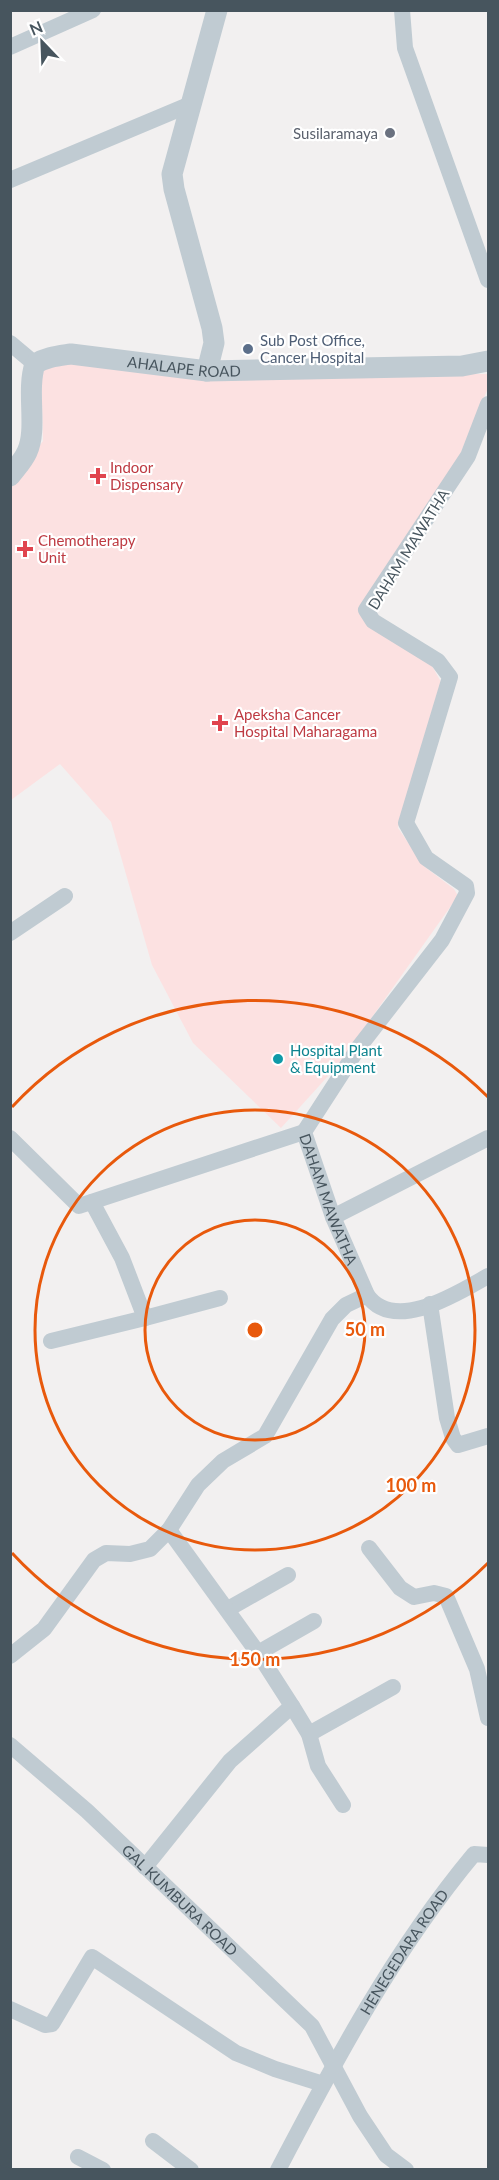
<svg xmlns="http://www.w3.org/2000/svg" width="499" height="2180" viewBox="0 0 499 2180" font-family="Lato,sans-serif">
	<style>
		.medical { fill: #fce1e1 }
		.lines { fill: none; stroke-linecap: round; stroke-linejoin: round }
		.minor { stroke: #c0cbd2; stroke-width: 16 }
		.tertiary { stroke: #c0cbd2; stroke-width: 21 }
		.ring { fill: none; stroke: #e8590c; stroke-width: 3 }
		.worship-dot { fill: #6b7280; stroke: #fff; stroke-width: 2 }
		.service-dot { fill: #5c6f8a; stroke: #fff; stroke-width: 2 }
		.health-dot { fill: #e0444e; stroke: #fff; stroke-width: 2 }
		.culture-dot { fill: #0f9aa8; stroke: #fff; stroke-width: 2 }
		.labels { text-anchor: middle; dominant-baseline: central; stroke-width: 4.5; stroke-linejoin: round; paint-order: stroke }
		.worship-label { font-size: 15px; fill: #5b616d; stroke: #fff; text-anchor: end }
		.service-label { font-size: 15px; fill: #4e5e75; stroke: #fff; text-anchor: start }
		.street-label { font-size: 15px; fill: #47555e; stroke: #fff }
		.health-label { font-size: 15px; fill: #be3a42; stroke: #fff; text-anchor: start }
		.culture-label { font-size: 15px; fill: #0d838f; stroke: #fff; text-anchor: start }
		.centre { fill: #e8590c; stroke: #fff; stroke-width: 3 }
		.ring-label { font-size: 18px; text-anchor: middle; font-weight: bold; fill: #e8590c; stroke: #fff; stroke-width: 4.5; stroke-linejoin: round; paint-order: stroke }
	</style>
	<rect width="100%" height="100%" fill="#f2f0f0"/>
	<polygon class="medical" points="64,356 398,374 488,374 488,388 448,483 360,611 432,666 441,682 398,828 425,867 454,889 458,896 338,1065 281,1128 193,1043 152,965 111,822 60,764 11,800 10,484 43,441 41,365"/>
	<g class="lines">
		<g class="minor">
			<polyline points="402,10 405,48 488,280"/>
			<polyline points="10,47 93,10"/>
			<polyline points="10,180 191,104"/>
			<polyline points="10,343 35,364"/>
			<path id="s1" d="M488 404 468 456 366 610 373 621 438 661 450 677 406 823 426 858 466 886 467 893 442 940 359 1047 304 1132 333 1217 367 1295C394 1334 458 1293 488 1276"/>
			<polyline points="10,933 65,896"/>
			<polyline points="10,1138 79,1206 304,1132"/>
			<polyline points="333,1217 488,1138"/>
			<polyline points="430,1304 447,1418 453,1438 458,1445 488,1436"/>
			<polyline points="145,1318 220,1298"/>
			<polyline points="51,1341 145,1318 122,1258 92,1202"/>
			<polyline points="169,1530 198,1485 223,1461 265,1436 332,1319 346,1305 367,1295"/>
			<polyline points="369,1548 400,1588 414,1597 434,1593 446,1596 477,1669 488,1718"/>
			<polyline points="228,1609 288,1575"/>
			<polyline points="258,1653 314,1621"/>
			<polyline points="10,1656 44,1629 94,1560 106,1553 130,1554 150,1549 169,1530 258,1653 292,1706 309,1734 318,1766 343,1805"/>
			<polyline points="309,1734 393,1687"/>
			<path id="s2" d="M10 1745 87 1811 312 2026 360 2116 386 2155 406 2170"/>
			<polyline points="145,1867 230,1761 292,1706"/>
			<polyline points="10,2009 45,2025 52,2024 92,1957 236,2053 275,2069 323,2084"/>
			<polyline points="153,2141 191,2170"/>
			<polyline points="78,2157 103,2170"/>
			<path id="s3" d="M278 2170C336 2059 394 1950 474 1854L488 1855"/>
		</g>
		<g class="tertiary">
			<polyline points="207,371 214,343 212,328 174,189 172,174 217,10"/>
			<path id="s4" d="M10 476C16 468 23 461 27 452 38 429 26 391 35 364 46 357 58 356 71 354L207 371 462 366 488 361"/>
		</g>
	</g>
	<g class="ring">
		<circle cx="255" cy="1330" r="110"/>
		<circle cx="255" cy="1330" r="220"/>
		<path d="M488 1563A330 330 0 0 1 12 1553M12 1107A330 330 0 0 1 488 1097"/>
	</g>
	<circle class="worship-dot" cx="390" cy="133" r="6"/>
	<circle class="service-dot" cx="248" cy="349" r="6"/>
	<g class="health-dot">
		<path d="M95 467h6v6h6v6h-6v6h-6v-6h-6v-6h6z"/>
		<path d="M22 540h6v6h6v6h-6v6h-6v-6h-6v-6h6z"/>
		<path d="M217 714h6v6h6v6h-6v6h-6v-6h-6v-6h6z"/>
	</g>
	<circle class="culture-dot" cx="278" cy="1059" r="6"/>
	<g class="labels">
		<g class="worship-label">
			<text x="378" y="133">Susilaramaya</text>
		</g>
		<g class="service-label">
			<text x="260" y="340">Sub Post Office,<tspan x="260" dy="17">Cancer Hospital</tspan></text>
		</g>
		<g class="street-label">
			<text stroke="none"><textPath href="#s4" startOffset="270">AHALAPE ROAD</textPath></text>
			<text transform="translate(408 549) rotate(-58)">DAHAM MAWATHA</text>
			<text stroke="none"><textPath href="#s1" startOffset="960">DAHAM MAWATHA</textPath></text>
			<text stroke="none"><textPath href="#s2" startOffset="230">GAL KUMBURA ROAD</textPath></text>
			<text stroke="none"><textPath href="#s3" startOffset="252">HENEGEDARA ROAD</textPath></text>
		</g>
		<g class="health-label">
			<text x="110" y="467">Indoor<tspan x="110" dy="17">Dispensary</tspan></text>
			<text x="38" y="540">Chemotherapy<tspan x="38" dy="17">Unit</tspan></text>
			<text x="234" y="714">Apeksha Cancer<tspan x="234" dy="17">Hospital Maharagama</tspan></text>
		</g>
		<g class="culture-label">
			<text x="290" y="1050">Hospital Plant<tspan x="290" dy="17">&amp; Equipment</tspan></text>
		</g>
	</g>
	<circle cx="255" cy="1330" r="9" class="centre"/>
	<g class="ring-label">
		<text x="365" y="1336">50 m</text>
		<text x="411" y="1492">100 m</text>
		<text x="255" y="1666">150 m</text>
	</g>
	<rect width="499" height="2180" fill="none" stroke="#47555e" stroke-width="24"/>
	<g transform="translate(42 42) rotate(337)" stroke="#ffffff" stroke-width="4.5" paint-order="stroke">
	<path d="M0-4.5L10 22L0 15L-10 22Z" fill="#47555e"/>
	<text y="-9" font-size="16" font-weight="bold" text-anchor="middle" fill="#47555e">N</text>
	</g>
</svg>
